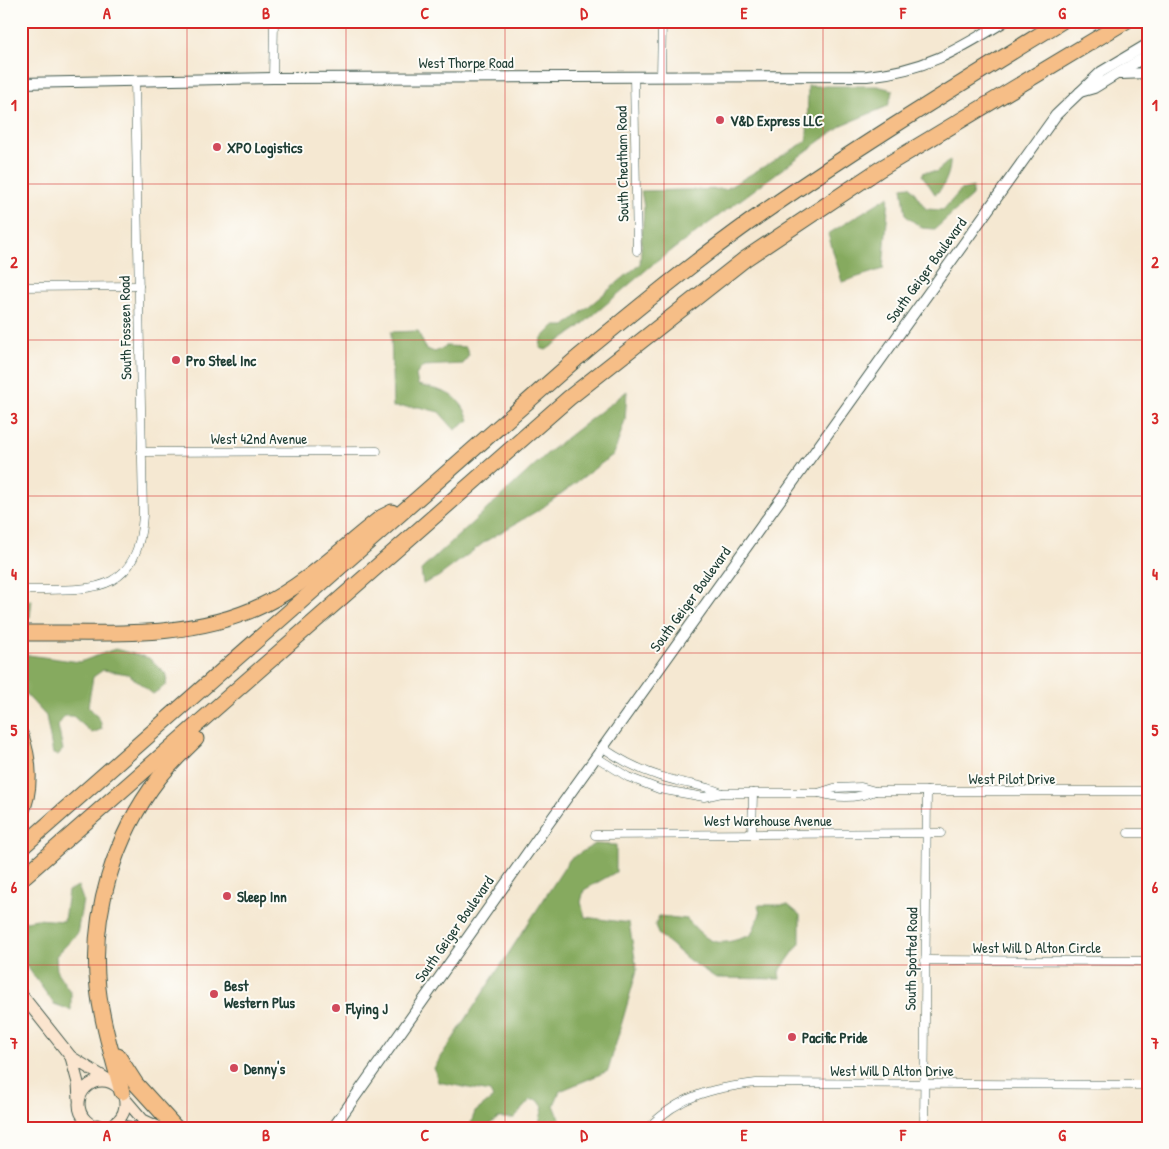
<svg xmlns="http://www.w3.org/2000/svg" width="1169" height="1149" viewBox="0 0 1169 1149" font-family="'Patrick Hand',sans-serif">
	<style>
		.forest { fill: #86aa5e; stroke: #527449 }
		.lines { fill: none; stroke-linecap: round; stroke-linejoin: round }
		.minor-casing { stroke: #3f574c; stroke-width: 9 }
		.tertiary-casing { stroke: #3f574c; stroke-width: 12 }
		.secondary-casing { stroke: #3f574c; stroke-width: 13 }
		.motorway-casing { stroke: #3f574c; stroke-width: 17 }
		.minor { stroke: #fff; stroke-width: 8 }
		.tertiary { stroke: #fff; stroke-width: 10 }
		.secondary { stroke: #fbe5cf; stroke-width: 11 }
		.motorway { stroke: #f6be87; stroke-width: 15 }
		.grid { fill: none; stroke: #d62828; stroke-width: 1; stroke-opacity: 0.55 }
		.poi-dot { fill: #d1495b; stroke: #fdfcf7; stroke-width: 2 }
		.labels { text-anchor: middle; dominant-baseline: central; stroke-width: 4; stroke-linejoin: round; paint-order: stroke }
		.street-label { font-size: 15px; fill: #1f3d34; stroke: #fdfcf7 }
		.poi-label { font-size: 15px; font-weight: bold; fill: #1f3d34; stroke: #fdfcf7; text-anchor: start }
		.neatline { fill: none; stroke: #d62828; stroke-width: 2 }
		.grid-label { font-size: 16px; text-anchor: middle; font-weight: bold; fill: #d62828 }
	</style>
	<rect width="100%" height="100%" fill="#fdfcf7"/>
	<filter id="ink" filterUnits="userSpaceOnUse"><feTurbulence type="fractalNoise" baseFrequency=".02" numOctaves="2"/><feDisplacementMap in="SourceGraphic" scale="10" xChannelSelector="R" yChannelSelector="G"/><feConvolveMatrix kernelMatrix="1 2 1 2 8 2 1 2 1" color-interpolation-filters="sRGB"/></filter>
	<filter id="wash" filterUnits="userSpaceOnUse"><feTurbulence type="fractalNoise" baseFrequency=".0096" numOctaves="4" result="noise"/><feDisplacementMap in="SourceGraphic" scale="20" xChannelSelector="R" yChannelSelector="G"/><feGaussianBlur stdDeviation="1.12" result="paint"/><feColorMatrix in="noise" values="0 0 0 0 0 0 0 0 0 0 0 0 0 0 0 0 0 1.4 0 .05"/><feComposite in="paint" operator="in"/></filter>
	<g filter="url(#wash)">
		<rect width="100%" height="100%" fill="#f5e8d2"/>
		<g class="forest">
			<polygon points="808,86 877,86 893,90 888,106 842,125 652,265 577,329 546,350 540,348 541,339 554,326 565,326 640,264 644,207 641,191 726,189 807,141"/>
			<path d="M950 160C951 170 944 190 935 194L922 175 924 172H936Z"/>
			<polygon points="910,186 926,209 943,210 961,190 973,187 972,196 935,229 922,228 906,216 902,187"/>
			<polygon points="889,196 883,269 842,282 828,234"/>
			<path d="M418 331 426 349 435 352 446 346 466 347 469 355 463 364 423 366 416 375 418 385C443 391 460 393 469 420L455 430 439 412 419 407H393L391 332Z"/>
			<polygon points="627,391 625,420 614,454 542,508 486,541 438,577 423,584 421,570 551,450"/>
			<polygon points="32,600 30,617 21,616 21,601"/>
			<polygon points="115,649 149,658 167,675 166,685 153,694 128,674 103,670 93,677 88,706 100,720 102,729 92,733 73,716 64,716 58,726 63,750 58,755 53,754 46,716 21,689 21,654 80,662"/>
			<polygon points="595,844 616,845 616,872 584,890 581,902 585,917 629,923 637,970 608,1071 560,1091 554,1105 562,1125 559,1128 538,1128 543,1107 538,1100 530,1100 514,1118 498,1118 485,1128 469,1128 475,1112 493,1098 490,1092 438,1082 434,1068 570,859"/>
			<polygon points="78,886 83,900 77,934 56,956 57,972 71,993 71,1010 54,1004 21,958 21,922 37,919 64,921 68,891"/>
			<path d="M758 905H788L800 915V943L779 972 780 979 716 978 689 960 658 934 655 925 659 916 687 919C711 946 717 947 751 935L760 914Z"/>
		</g>
	</g>
	<g filter="url(#ink)">
		<g class="lines">
			<g class="minor-casing">
				<g id="minor">
					<polyline points="634,77 637,251"/>
					<polyline points="661,77 662,21"/>
					<polyline points="273,78 274,21"/>
					<polyline points="21,287 139,286"/>
					<polyline points="141,452 377,451"/>
					<path d="M21 590C87 589 138 599 143 515L135 81"/>
					<path d="M603 748C625 763 650 775 677 781 693 785 707 786 722 793"/>
					<polyline points="596,757 628,777 659,789 704,797 722,793 818,793 834,788 861,787 875,791 1148,791"/>
					<path d="M819 793C839 799 856 799 875 791"/>
					<polyline points="1128,833 1148,833"/>
					<polyline points="752,834 753,793"/>
					<polyline points="595,835 941,833"/>
					<polyline points="925,960 1148,961"/>
					<path d="M648 1128C680 1095 713 1088 756 1083L1148 1085"/>
					<polyline points="924,1128 927,791"/>
				</g>
			</g>
			<g class="tertiary-casing">
				<g id="tertiary">
					<polyline points="1120,74 1148,73"/>
					<path d="M21 83 273 78 867 76C926 70 956 51 1005 21"/>
					<polyline points="1080,92 1094,88 1148,55"/>
					<polyline points="333,1128 543,831 1056,115 1101,72 1148,44"/>
				</g>
			</g>
			<g class="secondary-casing">
				<g id="secondary">
					<polyline points="21,994 71,1057 78,1083 79,1099"/>
					<polyline points="71,1057 110,1081"/>
					<circle cx="102" cy="1104" r="23"/>
					<polyline points="125,1099 143,1120 160,1128"/>
					<polyline points="112,1125 135,1128"/>
				</g>
			</g>
			<g class="motorway-casing">
				<g id="motorway">
					<path d="M21 633C102 632 189 641 263 605 307 584 344 546 382 517L392 512"/>
					<path d="M21 736C29 759 32 789 21 812"/>
					<path d="M21 848 576 359C633 312 691 264 751 221 852 150 957 86 1062 21"/>
					<polyline points="21,879 569,398 745,259 880,169 1126,21"/>
					<polyline points="118,1056 136,1084 176,1128"/>
					<path d="M122 1092C113 1058 102 1023 98 988 90 915 114 836 159 778 170 764 183 752 196 739"/>
					<polyline points="94,1128 97,1127"/>
				</g>
			</g>
			<use href="#minor" class="minor"/>
			<use href="#tertiary" class="tertiary"/>
			<use href="#secondary" class="secondary"/>
			<use href="#motorway" class="motorway"/>
		</g>
	</g>
	<path class="grid" d="M187 21V1128M346 21V1128M505 21V1128M664 21V1128M823 21V1128M982 21V1128M21 184H1148M21 340H1148M21 496H1148M21 653H1148M21 809H1148M21 965H1148"/>
	<g class="poi-dot">
		<circle cx="720" cy="120" r="5"/>
		<circle cx="217" cy="147" r="5"/>
		<circle cx="176" cy="360" r="5"/>
		<circle cx="227" cy="896" r="5"/>
		<circle cx="214" cy="994" r="5"/>
		<circle cx="336" cy="1008" r="5"/>
		<circle cx="792" cy="1037" r="5"/>
		<circle cx="234" cy="1068" r="5"/>
	</g>
	<g class="labels">
		<g class="street-label">
			<text x="466" y="62">West Thorpe Road</text>
			<text transform="translate(622 164) rotate(-91)">South Cheatham Road</text>
			<text transform="translate(926 270) rotate(-54)">South Geiger Boulevard</text>
			<text transform="translate(125 328) rotate(-91)">South Fosseen Road</text>
			<text x="259" y="438">West 42nd Avenue</text>
			<text transform="translate(690 599) rotate(-54)">South Geiger Boulevard</text>
			<text x="1012" y="778">West Pilot Drive</text>
			<text x="768" y="820">West Warehouse Avenue</text>
			<text transform="translate(454 929) rotate(-55)">South Geiger Boulevard</text>
			<text x="1037" y="947">West Will D Alton Circle</text>
			<text transform="translate(911 959) rotate(-89)">South Spotted Road</text>
			<text x="892" y="1070">West Will D Alton Drive</text>
		</g>
		<g class="poi-label">
			<text x="730" y="120">V&amp;D Express LLC</text>
			<text x="227" y="147">XPO Logistics</text>
			<text x="186" y="360">Pro Steel Inc</text>
			<text x="237" y="896">Sleep Inn</text>
			<text x="224" y="985">Best<tspan x="224" dy="17">Western Plus</tspan></text>
			<text x="346" y="1008">Flying J</text>
			<text x="802" y="1037">Pacific Pride</text>
			<text x="244" y="1068">Denny's</text>
		</g>
	</g>
	<rect width="1169" height="1149" fill="none" stroke="#fdfcf7" stroke-width="55"/>
	<rect x="28" y="28" width="1114" height="1094" class="neatline"/>
	<g class="grid-label">
		<text x="107" y="19">A</text>
		<text x="266" y="19">B</text>
		<text x="425" y="19">C</text>
		<text x="584" y="19">D</text>
		<text x="744" y="19">E</text>
		<text x="903" y="19">F</text>
		<text x="1062" y="19">G</text>
		<text x="14" y="111">1</text>
		<text x="1155" y="111">1</text>
		<text x="14" y="268">2</text>
		<text x="1155" y="268">2</text>
		<text x="14" y="424">3</text>
		<text x="1155" y="424">3</text>
		<text x="14" y="580">4</text>
		<text x="1155" y="580">4</text>
		<text x="14" y="736">5</text>
		<text x="1155" y="736">5</text>
		<text x="14" y="893">6</text>
		<text x="1155" y="893">6</text>
		<text x="14" y="1049">7</text>
		<text x="1155" y="1049">7</text>
		<text x="107" y="1141">A</text>
		<text x="266" y="1141">B</text>
		<text x="425" y="1141">C</text>
		<text x="584" y="1141">D</text>
		<text x="744" y="1141">E</text>
		<text x="903" y="1141">F</text>
		<text x="1062" y="1141">G</text>
	</g>
</svg>
